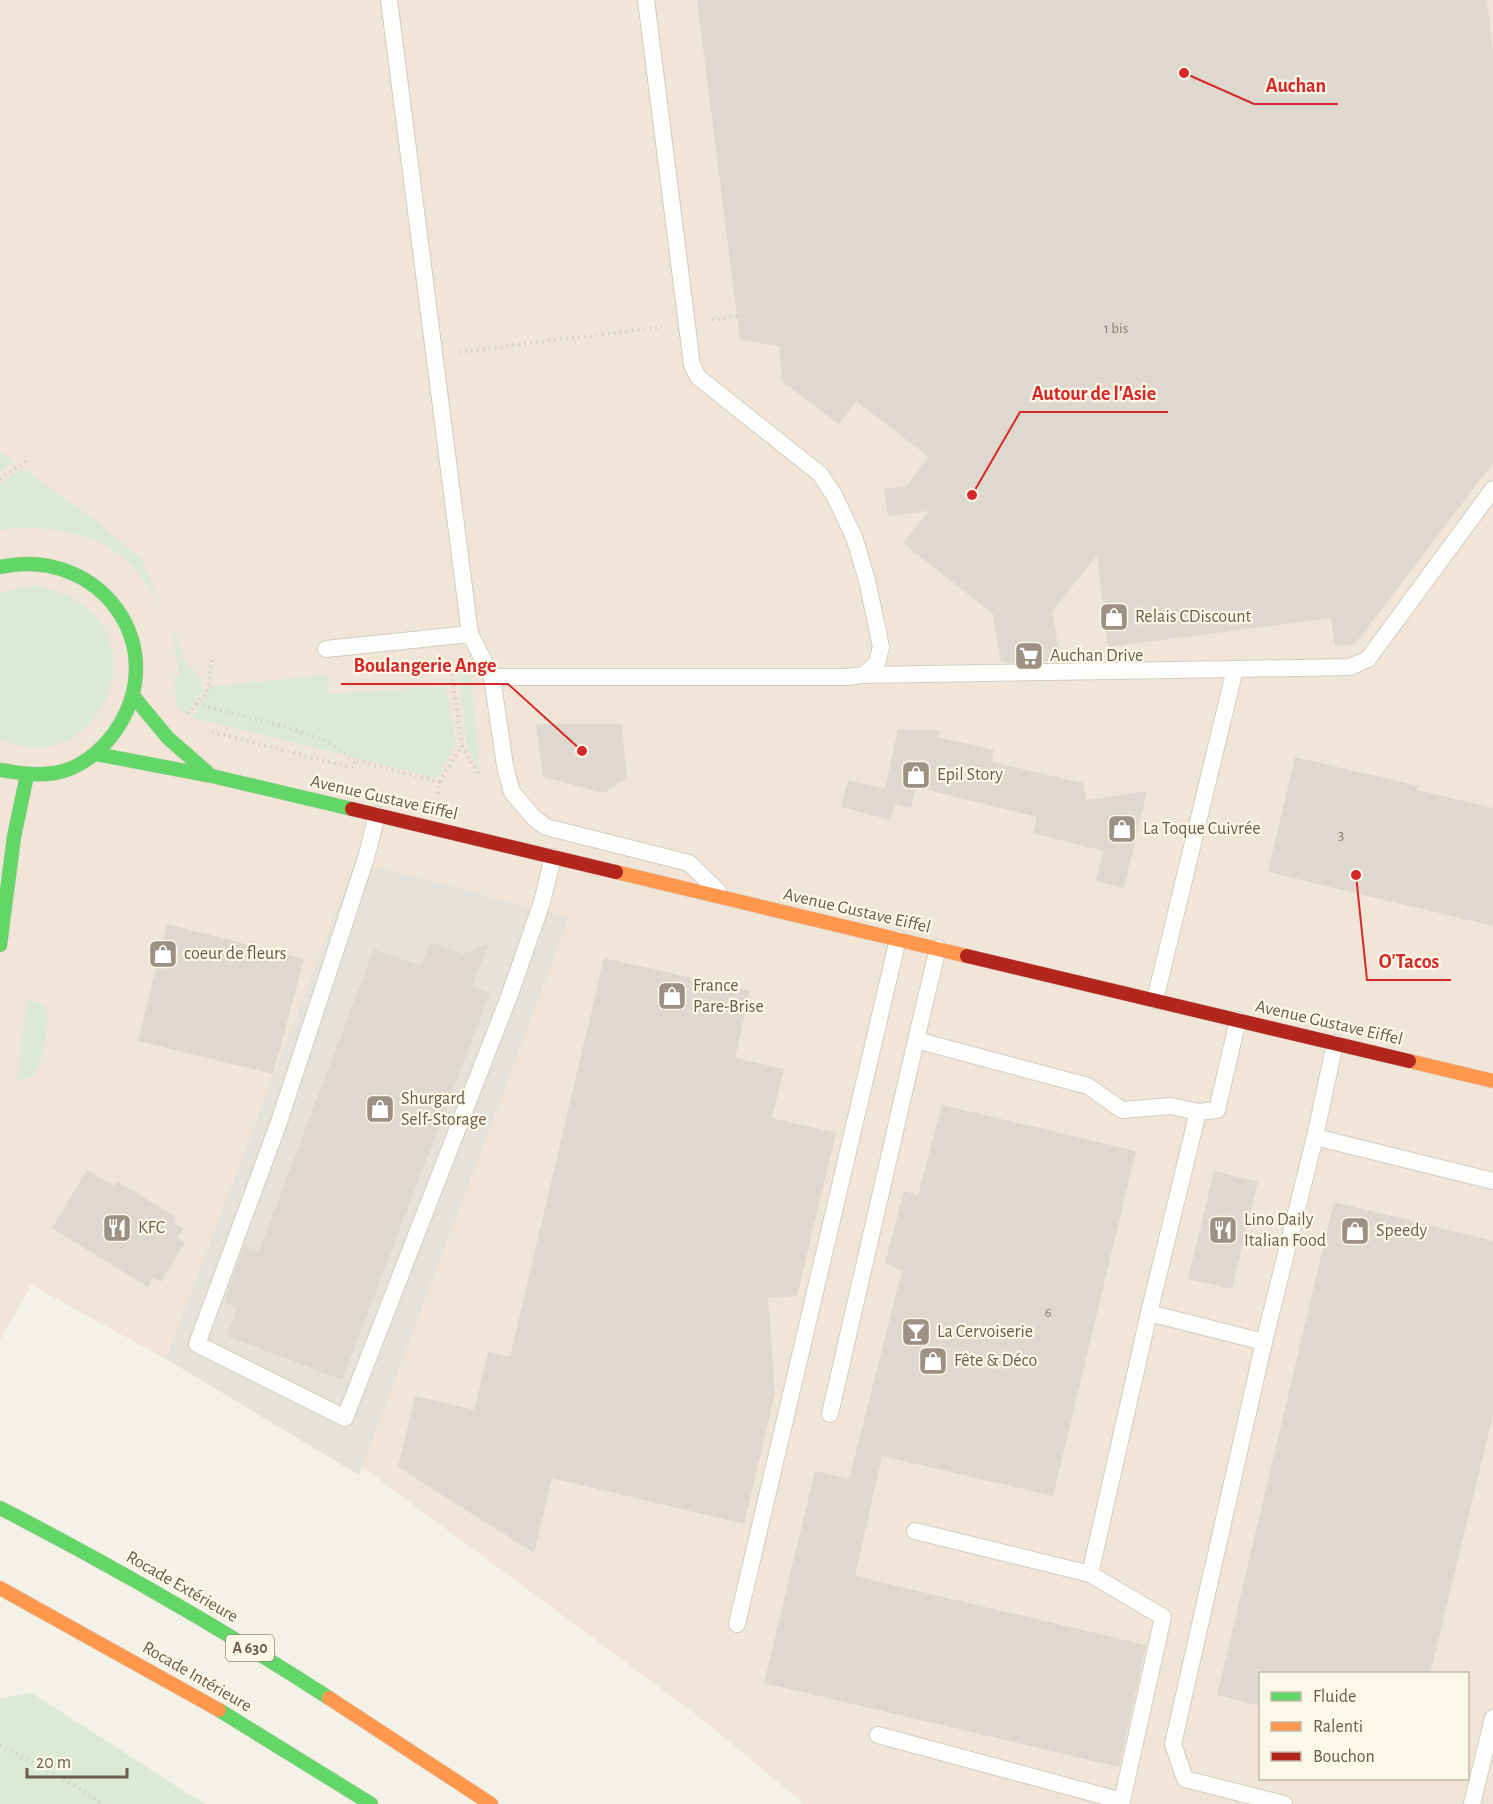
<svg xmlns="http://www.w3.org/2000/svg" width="1493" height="1804" viewBox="0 0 1493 1804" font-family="'Alegreya Sans',sans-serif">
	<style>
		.commercial { fill: #f1e5d8; fill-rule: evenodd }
		.industrial { fill: #e5e2d9 }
		.green { fill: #ddead3 }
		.building { fill: #ded8cf }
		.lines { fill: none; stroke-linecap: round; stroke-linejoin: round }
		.lane-casing { stroke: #d2cdc3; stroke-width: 18 }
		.fast-casing { stroke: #d3cec4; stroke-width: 15 }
		.slow-casing { stroke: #d3cec4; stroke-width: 15 }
		.jam-casing { stroke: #d3cec4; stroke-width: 15 }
		.path { stroke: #d5d0c9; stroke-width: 4; stroke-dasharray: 1.5 4.5; stroke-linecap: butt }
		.lane { stroke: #fdfdfb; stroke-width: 16 }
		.fast { stroke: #63d668; stroke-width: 14 }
		.slow { stroke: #ff974d; stroke-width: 14 }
		.jam { stroke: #b3261e; stroke-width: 14 }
		.labels { text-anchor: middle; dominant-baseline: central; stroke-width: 4.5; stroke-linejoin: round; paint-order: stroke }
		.number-label { font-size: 15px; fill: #8b7e6f }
		.shield { fill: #fcf8e7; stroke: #988c7a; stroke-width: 1.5 }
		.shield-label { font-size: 16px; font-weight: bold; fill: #6d5d4c }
		.poi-label { font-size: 18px; fill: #6d5d4c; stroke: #fcf8e7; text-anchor: start }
		.street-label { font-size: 18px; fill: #6d5d4c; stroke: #fcf8e7 }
		.leader { fill: none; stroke: #d62828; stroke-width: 2 }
		.callout-dot { fill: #d62828; stroke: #fcf8e7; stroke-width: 2 }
		.callout-label { font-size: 20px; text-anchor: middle; font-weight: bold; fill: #d62828; stroke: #fcf8e7; stroke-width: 4.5; stroke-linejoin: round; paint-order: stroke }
	</style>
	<rect width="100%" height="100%" fill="#f4f1e7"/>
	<path class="commercial" d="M0 0H1493V1804H804L698 1716 361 1466 31 1285 0 1340ZM1260 1674H1468V1778H1260Z"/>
	<polygon class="industrial" points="355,862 569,917 359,1475 166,1359"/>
	<g class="green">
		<polygon points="0,451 13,461 0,472"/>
		<path d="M24 469 95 520 141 558 161 605C149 588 137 568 120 555 90 531 37 524 0 530V483Z"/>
		<path d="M36 586C175 611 104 788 0 739V594L13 589Z"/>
		<path d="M175 631C179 645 185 669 200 675L203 692 185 715 177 707 174 678 179 677 173 633Z"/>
		<polygon points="457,660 469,662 480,772 467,746"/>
		<polygon points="328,675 329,694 446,686 456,743 438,778 192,718 211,686"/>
		<path d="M27 1000 39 1002 47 1009C49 1027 43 1062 32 1077L17 1080Z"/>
		<polygon points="32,1693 184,1791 205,1804 0,1804 0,1698"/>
	</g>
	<g class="building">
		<polygon points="697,0 1487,0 1493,51 1493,463 1355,644 1335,646 1331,618 1108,647 1097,555 1052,612 1061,661 1001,662 993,614 903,543 929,511 888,516 884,489 907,486 929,457 856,401 839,424 782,381 779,346 740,340"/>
		<polygon points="536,724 622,724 627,778 604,793 543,777"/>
		<polygon points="898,729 939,730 938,737 994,750 992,762 1083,783 1086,800 1147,791 1124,888 1096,881 1103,851 1033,833 1037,817 916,787 911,808 895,804 890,820 841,807 848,780 885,789"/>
		<polygon points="1295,757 1418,786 1417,790 1493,808 1493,926 1268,872"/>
		<polygon points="167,924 304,959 273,1074 138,1041"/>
		<polygon points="430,942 463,954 489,943 472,986 490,993 342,1380 227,1336 237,1308 224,1302 244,1246 259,1251 374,949 421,966"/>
		<polygon points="604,958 750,991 735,1058 784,1069 772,1118 836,1133 797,1296 768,1298 775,1393 744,1524 552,1478 534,1553 398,1467 415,1396 474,1410 488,1352 510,1357"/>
		<polygon points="942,1105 1136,1151 1053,1496 882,1456 855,1576 1146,1645 1119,1767 764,1683 815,1471 849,1479 902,1271 885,1263 904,1191 918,1195"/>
		<polygon points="87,1170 114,1186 117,1181 177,1218 174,1223 183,1229 177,1238 185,1242 161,1282 153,1277 148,1287 52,1228"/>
		<polygon points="1214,1171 1258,1182 1232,1289 1188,1279"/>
		<polygon points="1334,1202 1493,1241 1493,1415 1430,1674 1260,1674 1260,1706 1217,1695"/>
	</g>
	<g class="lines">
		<g class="lane-casing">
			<g id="lane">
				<polyline points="389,0 470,634 492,677 505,766 512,792 534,818 546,827 689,863 718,891"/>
				<polyline points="326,649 470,634"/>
				<polyline points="864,675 1235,669"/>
				<polyline points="492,677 847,677 864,675 877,663 881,647 867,580 854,537 834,495 820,474 698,377 692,365 646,0"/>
				<polyline points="377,815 366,858 279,1122 197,1344 345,1418 510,994 542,902 553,857"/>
				<polyline points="938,948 916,1040 1088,1086 1122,1110 1171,1106 1198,1112 1217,1110 1238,1020"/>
				<polyline points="1155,1000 1235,669 1350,667 1368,659 1493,489"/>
				<polyline points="1315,1137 1493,1181"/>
				<polyline points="1149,1313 1264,1342"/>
				<polyline points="830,1414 916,1040"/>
				<polyline points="915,1531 1090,1574 1149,1313 1198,1112"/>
				<polyline points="737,1624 898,939"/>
				<polyline points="878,1735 1122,1801 1163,1617 1090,1574"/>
				<polyline points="1284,1804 1185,1779 1173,1744 1264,1342 1315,1137 1335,1043"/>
				<polyline points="1472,1804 1493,1718"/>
			</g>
		</g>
		<g class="fast-casing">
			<g id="fast">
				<path d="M0 567C100 545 175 648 114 733 100 752 79 769 55 773 36 776 18 773 0 770"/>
				<polyline points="134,697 168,738 208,773"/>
				<polyline points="96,754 212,776 352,809"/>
				<polyline points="0,945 14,837 27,775"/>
				<path d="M0 1508C113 1566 222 1629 329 1698"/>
				<polyline points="219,1710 371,1804"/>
			</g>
		</g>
		<g class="slow-casing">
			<g id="slow">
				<polyline points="616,872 967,956"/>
				<polyline points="1409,1061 1493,1081"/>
				<polyline points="0,1588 219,1710"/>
				<polyline points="329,1698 491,1804"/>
			</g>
		</g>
		<g class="jam-casing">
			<g id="jam">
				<polyline points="352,809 616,872"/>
				<polyline points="967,956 1409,1061"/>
			</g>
		</g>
		<g class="path">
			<polyline points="712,320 737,316"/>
			<polyline points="459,352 662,327"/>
			<polyline points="0,479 29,459"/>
			<polyline points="197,704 293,729 328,742 355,760"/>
			<polyline points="188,714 207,692 212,660"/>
			<polyline points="212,732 353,768 355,760 440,782 437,797"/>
			<polyline points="462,746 480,776"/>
			<polyline points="440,782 462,746 450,661"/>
			<polyline points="0,1745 77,1787 102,1804"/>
		</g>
		<use href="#lane" class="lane"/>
		<use href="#fast" class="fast"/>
		<use href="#slow" class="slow"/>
		<use href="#jam" class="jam"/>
	</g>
	<defs>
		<g id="shop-square" transform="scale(1.5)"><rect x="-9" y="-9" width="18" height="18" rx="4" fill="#9c9182" stroke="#fcf8e7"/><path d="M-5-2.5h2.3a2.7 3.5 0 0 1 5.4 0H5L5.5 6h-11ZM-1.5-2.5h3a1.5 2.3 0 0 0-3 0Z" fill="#fff"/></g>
		<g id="supermarket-square" transform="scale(1.5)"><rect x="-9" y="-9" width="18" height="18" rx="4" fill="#9c9182" stroke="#fcf8e7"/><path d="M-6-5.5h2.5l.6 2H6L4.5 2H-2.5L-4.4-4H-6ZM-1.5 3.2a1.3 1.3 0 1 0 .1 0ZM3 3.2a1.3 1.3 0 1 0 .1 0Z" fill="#fff"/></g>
		<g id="restaurant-square" transform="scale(1.5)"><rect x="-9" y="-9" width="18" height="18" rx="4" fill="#9c9182" stroke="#fcf8e7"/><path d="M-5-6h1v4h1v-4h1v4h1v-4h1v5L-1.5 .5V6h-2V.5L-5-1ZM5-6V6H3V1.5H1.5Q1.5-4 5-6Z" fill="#fff"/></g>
		<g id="bar-square" transform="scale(1.5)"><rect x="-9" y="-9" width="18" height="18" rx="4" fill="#9c9182" stroke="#fcf8e7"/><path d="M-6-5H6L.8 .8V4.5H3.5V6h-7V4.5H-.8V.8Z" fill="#fff"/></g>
	</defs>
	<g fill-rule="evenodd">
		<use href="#shop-square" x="1114" y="617"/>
		<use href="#supermarket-square" x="1029" y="656"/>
		<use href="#shop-square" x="916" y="775"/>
		<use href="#shop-square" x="1122" y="829"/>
		<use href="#shop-square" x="163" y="954"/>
		<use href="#shop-square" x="672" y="996"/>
		<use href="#shop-square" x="380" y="1109"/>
		<use href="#restaurant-square" x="117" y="1228"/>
		<use href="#restaurant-square" x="1223" y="1230"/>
		<use href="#shop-square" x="1355" y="1231"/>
		<use href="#bar-square" x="916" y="1332"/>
		<use href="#shop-square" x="933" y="1361"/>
	</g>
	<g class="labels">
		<g class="number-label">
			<text x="1116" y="328">1 bis</text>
			<text x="1341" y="835">3</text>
			<text x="1048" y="1312">6</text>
		</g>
		<rect class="shield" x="226" y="1635" width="48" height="26" rx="4.5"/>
		<g class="shield-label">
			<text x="250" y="1648">A 630</text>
		</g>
		<g class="poi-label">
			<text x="1135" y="617">Relais CDiscount</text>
			<text x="1050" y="656">Auchan Drive</text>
			<text x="937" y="775">Epil Story</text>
			<text x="1143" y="829">La Toque Cuivrée</text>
			<text x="184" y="954">coeur de fleurs</text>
			<text x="693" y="986">France<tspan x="693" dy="21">Pare-Brise</tspan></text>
			<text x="401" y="1099">Shurgard<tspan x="401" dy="21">Self-Storage</tspan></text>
			<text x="1244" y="1220">Lino Daily<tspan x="1244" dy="21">Italian Food</tspan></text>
			<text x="138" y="1228">KFC</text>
			<text x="1376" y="1231">Speedy</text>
			<text x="937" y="1332">La Cervoiserie</text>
			<text x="954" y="1361">Fête &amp; Déco</text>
		</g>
		<g class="street-label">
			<text transform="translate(384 798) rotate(13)">Avenue Gustave Eiffel</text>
			<text transform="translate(857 911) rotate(13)">Avenue Gustave Eiffel</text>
			<text transform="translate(1329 1023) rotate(13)">Avenue Gustave Eiffel</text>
			<text transform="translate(182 1587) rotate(30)">Rocade Extérieure</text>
			<text transform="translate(197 1677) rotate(30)">Rocade Intérieure</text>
		</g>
	</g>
	<path class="leader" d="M1184 73L1254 104H1338M972 495L1020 412H1168M582 751L508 684H341M1356 875L1367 980H1451"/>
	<g class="callout-dot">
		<circle cx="1184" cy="73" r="6"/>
		<circle cx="972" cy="495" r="6"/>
		<circle cx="582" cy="751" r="6"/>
		<circle cx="1356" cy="875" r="6"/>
	</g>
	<g class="callout-label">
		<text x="1296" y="92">Auchan</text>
		<text x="1094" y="400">Autour de l'Asie</text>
		<text x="425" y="672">Boulangerie Ange</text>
		<text x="1409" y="968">O'Tacos</text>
	</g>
	<rect x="1259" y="1672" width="210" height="108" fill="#fcf8e7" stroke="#c3baa9" stroke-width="1.5"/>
	<rect x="1271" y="1692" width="30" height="9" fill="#63d668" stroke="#c3baa9" stroke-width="1.5"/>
	<text x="1313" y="1702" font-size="18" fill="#6d5d4c">Fluide</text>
	<rect x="1271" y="1722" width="30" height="9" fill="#ff974d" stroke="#c3baa9" stroke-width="1.5"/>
	<text x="1313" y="1732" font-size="18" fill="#6d5d4c">Ralenti</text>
	<rect x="1271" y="1752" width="30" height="9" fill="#b3261e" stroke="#c3baa9" stroke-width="1.5"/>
	<text x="1313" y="1762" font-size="18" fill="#6d5d4c">Bouchon</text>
	<path d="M27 1768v9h100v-9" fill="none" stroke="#6d5d4c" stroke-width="3"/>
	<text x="36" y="1768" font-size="18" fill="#6d5d4c" stroke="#fcf8e7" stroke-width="4.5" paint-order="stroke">20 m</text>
</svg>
